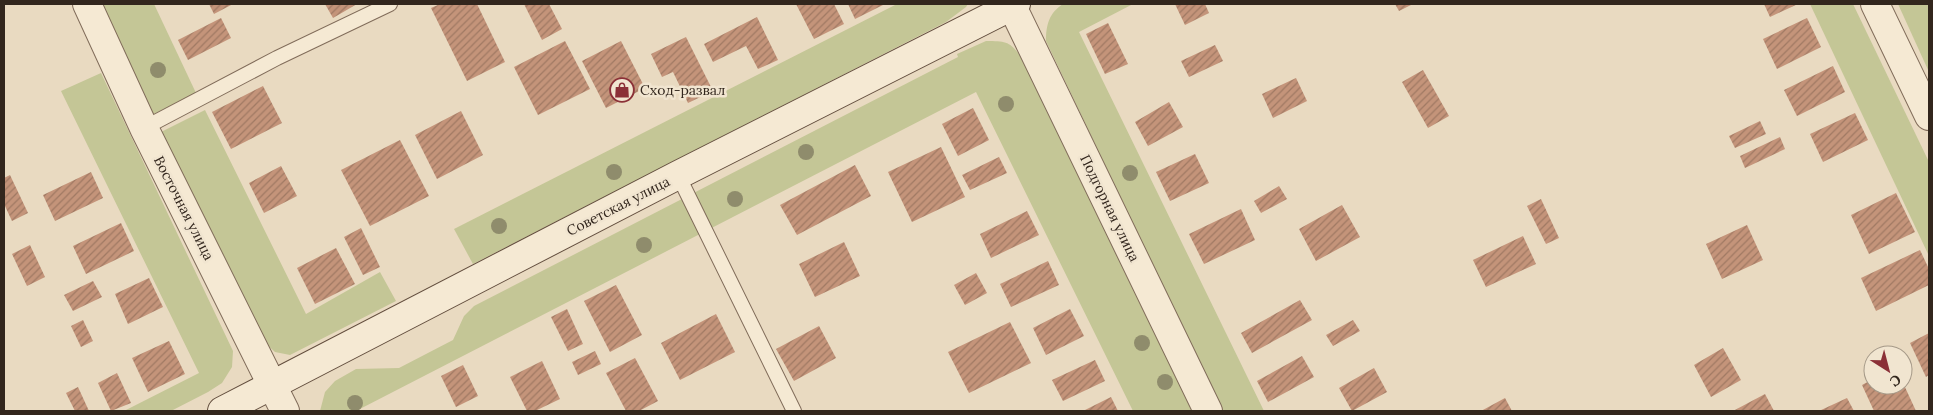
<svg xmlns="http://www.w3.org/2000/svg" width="1933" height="415" viewBox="0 0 1933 415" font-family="Lora,serif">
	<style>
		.grass { fill: #c4c696 }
		.building { fill: url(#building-hatch) }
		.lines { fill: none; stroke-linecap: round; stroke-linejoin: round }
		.lane-casing { stroke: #816c5a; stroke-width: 16 }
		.street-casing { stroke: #816c5a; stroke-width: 30 }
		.secondary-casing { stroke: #634e3e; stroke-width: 30 }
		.lane { stroke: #f5e9d3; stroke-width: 14 }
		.street { stroke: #f5e9d3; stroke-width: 28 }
		.secondary { stroke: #f5e9d3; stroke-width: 28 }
		.tree { fill: #8f8c6c }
		.labels { text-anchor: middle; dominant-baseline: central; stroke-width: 5; stroke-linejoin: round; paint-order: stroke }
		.poi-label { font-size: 14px; fill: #32261d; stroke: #f1e5d0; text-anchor: start }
		.street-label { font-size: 14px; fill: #32261d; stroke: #f1e5d0 }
	</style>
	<defs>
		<pattern id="building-hatch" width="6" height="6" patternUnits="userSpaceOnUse" patternTransform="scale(1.25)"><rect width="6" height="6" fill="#c4947a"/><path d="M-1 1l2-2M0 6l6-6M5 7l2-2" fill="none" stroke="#a07963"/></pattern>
	</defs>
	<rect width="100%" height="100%" fill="#e9dac1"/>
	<g class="grass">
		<polygon points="95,4 154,4 196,93 146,118"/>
		<polygon points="897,4 968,4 966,7 946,22 473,264 454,229"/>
		<path d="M1063 4H1133L1079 32 1264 411H1222L1046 41C1046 25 1049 13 1063 4Z"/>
		<polygon points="1810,4 1853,4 1929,162 1929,256"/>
		<polygon points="1898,4 1929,4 1929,72"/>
		<path d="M986 41C1008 41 1010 42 1023 59L1195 411H1133L976 92 356 411H320L325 392 335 381 356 369 399 368 453 340 464 316 474 306 958 57 957 54Z"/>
		<polygon points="101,73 233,351 232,367 222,383 208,392 171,411 124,411 199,373 61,91"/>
		<polygon points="205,110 306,314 380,272 396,301 290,355 275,352 264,342 155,135"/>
	</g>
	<g class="building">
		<polygon points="209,4 233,4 214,14"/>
		<polygon points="325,4 357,4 333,18"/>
		<polygon points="440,4 477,4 505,62 467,81 431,8"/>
		<polygon points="524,4 549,4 562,29 542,40"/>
		<polygon points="796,4 834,4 844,24 814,39"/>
		<polygon points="848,4 885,4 855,19"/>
		<polygon points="1175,4 1205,4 1209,13 1185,25"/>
		<polygon points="1395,4 1413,4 1399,11"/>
		<polygon points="1764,4 1798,4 1770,17"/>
		<polygon points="757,17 778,60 758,69 746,46 713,62 704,44"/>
		<polygon points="221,18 231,38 188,60 178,40"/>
		<polygon points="1807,18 1821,47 1777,69 1763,39"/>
		<polygon points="1108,23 1128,64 1105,74 1086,34"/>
		<polygon points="686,37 713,91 688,103 673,72 662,77 651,54"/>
		<polygon points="565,41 590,89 538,115 514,67"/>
		<polygon points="621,41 645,88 606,108 582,61"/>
		<polygon points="1215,45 1223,61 1189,77 1181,61"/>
		<polygon points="1833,66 1845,92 1797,116 1784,90"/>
		<polygon points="1423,70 1449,116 1428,128 1402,82"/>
		<polygon points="1296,78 1307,101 1273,118 1262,94"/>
		<polygon points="263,86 282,123 231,149 212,112"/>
		<polygon points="1169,102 1183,127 1148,146 1135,122"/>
		<polygon points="973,108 989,140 958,156 942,124"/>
		<polygon points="461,111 483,155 437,179 415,135"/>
		<polygon points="1855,113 1868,140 1823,162 1810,134"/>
		<polygon points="1760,121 1766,134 1735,148 1729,136"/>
		<polygon points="1780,137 1785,149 1745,168 1740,156"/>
		<polygon points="400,140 429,196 370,226 341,170"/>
		<polygon points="941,147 965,197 912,222 888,172"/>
		<polygon points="1195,154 1209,183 1170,201 1156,172"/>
		<polygon points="999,157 1007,173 970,190 962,175"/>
		<polygon points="855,165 871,196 797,235 780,205"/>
		<polygon points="281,166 297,196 264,213 249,183"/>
		<polygon points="91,172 103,198 55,221 43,195"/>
		<polygon points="10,175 28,213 12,221 4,204 4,178"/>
		<polygon points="1279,186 1287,199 1261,213 1254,201"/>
		<polygon points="1896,193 1915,232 1869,254 1851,215"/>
		<polygon points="1541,199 1559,238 1546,244 1527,206"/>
		<polygon points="1342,205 1360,237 1316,261 1299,229"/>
		<polygon points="1241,209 1255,240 1204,264 1189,234"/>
		<polygon points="1027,211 1039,235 991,258 980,234"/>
		<polygon points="121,223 134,251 86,274 73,246"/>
		<polygon points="1747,225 1763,260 1722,279 1706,244"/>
		<polygon points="361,228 380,267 363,275 344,237"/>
		<polygon points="1523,236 1536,264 1486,287 1473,260"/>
		<polygon points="844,242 860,276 815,297 799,264"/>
		<polygon points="30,245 45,277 27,286 12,254"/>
		<polygon points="336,248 355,284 315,304 297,268"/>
		<polygon points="1920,250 1929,269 1929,285 1876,311 1861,278"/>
		<polygon points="1048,261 1059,285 1011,307 1000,284"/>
		<polygon points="976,273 987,293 965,305 954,285"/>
		<polygon points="149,278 163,307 128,324 115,294"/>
		<polygon points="93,281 102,297 73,311 64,295"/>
		<polygon points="616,285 642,335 610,352 584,301"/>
		<polygon points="1300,300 1312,320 1252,353 1241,333"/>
		<polygon points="567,309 583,344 568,351 551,317"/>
		<polygon points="1070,309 1084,336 1046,355 1033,328"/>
		<polygon points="716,314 735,352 680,380 661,343"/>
		<polygon points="83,320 93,341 81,347 71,326"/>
		<polygon points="1353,320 1360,331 1333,346 1326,335"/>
		<polygon points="1010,322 1031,363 969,393 948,352"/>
		<polygon points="819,326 836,358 794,381 776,349"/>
		<polygon points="1929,333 1929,375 1926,377 1910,343"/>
		<polygon points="169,341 185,374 148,392 132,358"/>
		<polygon points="1723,348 1741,380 1711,397 1694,365"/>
		<polygon points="595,351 601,364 578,375 572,362"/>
		<polygon points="1302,356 1314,377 1268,402 1257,381"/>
		<polygon points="635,358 658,401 639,411 626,411 606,373"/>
		<polygon points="1095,360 1105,381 1063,401 1052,380"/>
		<polygon points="542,361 560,399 535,411 527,411 510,377"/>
		<polygon points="463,365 478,396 456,407 441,376"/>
		<polygon points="1374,368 1387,392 1352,411 1339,388"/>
		<polygon points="117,373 131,403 111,411 98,383"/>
		<polygon points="1873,379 1873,385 1904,385 1916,411 1874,411 1862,385"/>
		<polygon points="78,387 89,411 75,411 66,393"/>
		<polygon points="1765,394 1774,411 1733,411"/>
		<polygon points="1111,397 1118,411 1083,411"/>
		<polygon points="1505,398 1512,411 1481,411"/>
		<polygon points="1847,398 1854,411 1819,411"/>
	</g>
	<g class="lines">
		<g class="lane-casing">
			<g id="lane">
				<polyline points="144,128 277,58 390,4"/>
				<polyline points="678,175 794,411"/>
			</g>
		</g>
		<g class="street-casing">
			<g id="street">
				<polyline points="87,4 144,128 285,411"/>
				<polyline points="1011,4 1208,411"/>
				<polyline points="1875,4 1929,116"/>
			</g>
		</g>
		<g class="secondary-casing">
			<polyline id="secondary" points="222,411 678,175 1016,4"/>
		</g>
		<use href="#lane" class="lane"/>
		<use href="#street" class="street"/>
		<use href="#secondary" class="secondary"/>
	</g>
	<g class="tree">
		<circle cx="158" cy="70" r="8"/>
		<circle cx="1006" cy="104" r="8"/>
		<circle cx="806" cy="152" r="8"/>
		<circle cx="614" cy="172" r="8"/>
		<circle cx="1130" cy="173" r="8"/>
		<circle cx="735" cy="199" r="8"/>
		<circle cx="499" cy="226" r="8"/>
		<circle cx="644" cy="245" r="8"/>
		<circle cx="1142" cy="343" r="8"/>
		<circle cx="1165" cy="382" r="8"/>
		<circle cx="355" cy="403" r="8"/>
	</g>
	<defs>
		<g id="shop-ring" transform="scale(1.25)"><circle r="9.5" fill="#f1e5d0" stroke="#8b3037" stroke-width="1.5"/><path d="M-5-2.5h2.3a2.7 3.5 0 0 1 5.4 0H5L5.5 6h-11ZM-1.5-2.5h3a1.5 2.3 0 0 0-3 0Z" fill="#8b3037"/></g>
	</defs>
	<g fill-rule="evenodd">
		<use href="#shop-ring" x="622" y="90"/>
	</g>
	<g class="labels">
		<g class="poi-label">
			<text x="640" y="90">Сход-развал</text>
		</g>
		<g class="street-label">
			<text transform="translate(618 206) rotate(-27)">Советская улица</text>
			<text transform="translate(184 208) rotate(63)">Восточная улица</text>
			<text transform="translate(1110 208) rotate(64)">Подгорная улица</text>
		</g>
	</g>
	<rect width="1933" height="415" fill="none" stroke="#32261d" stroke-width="10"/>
	<g transform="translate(1888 370) rotate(144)"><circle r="24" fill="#f1e5d0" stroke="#a59988"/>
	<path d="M0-4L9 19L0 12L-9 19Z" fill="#8b3037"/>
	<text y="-8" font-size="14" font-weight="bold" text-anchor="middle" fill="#32261d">С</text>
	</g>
</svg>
